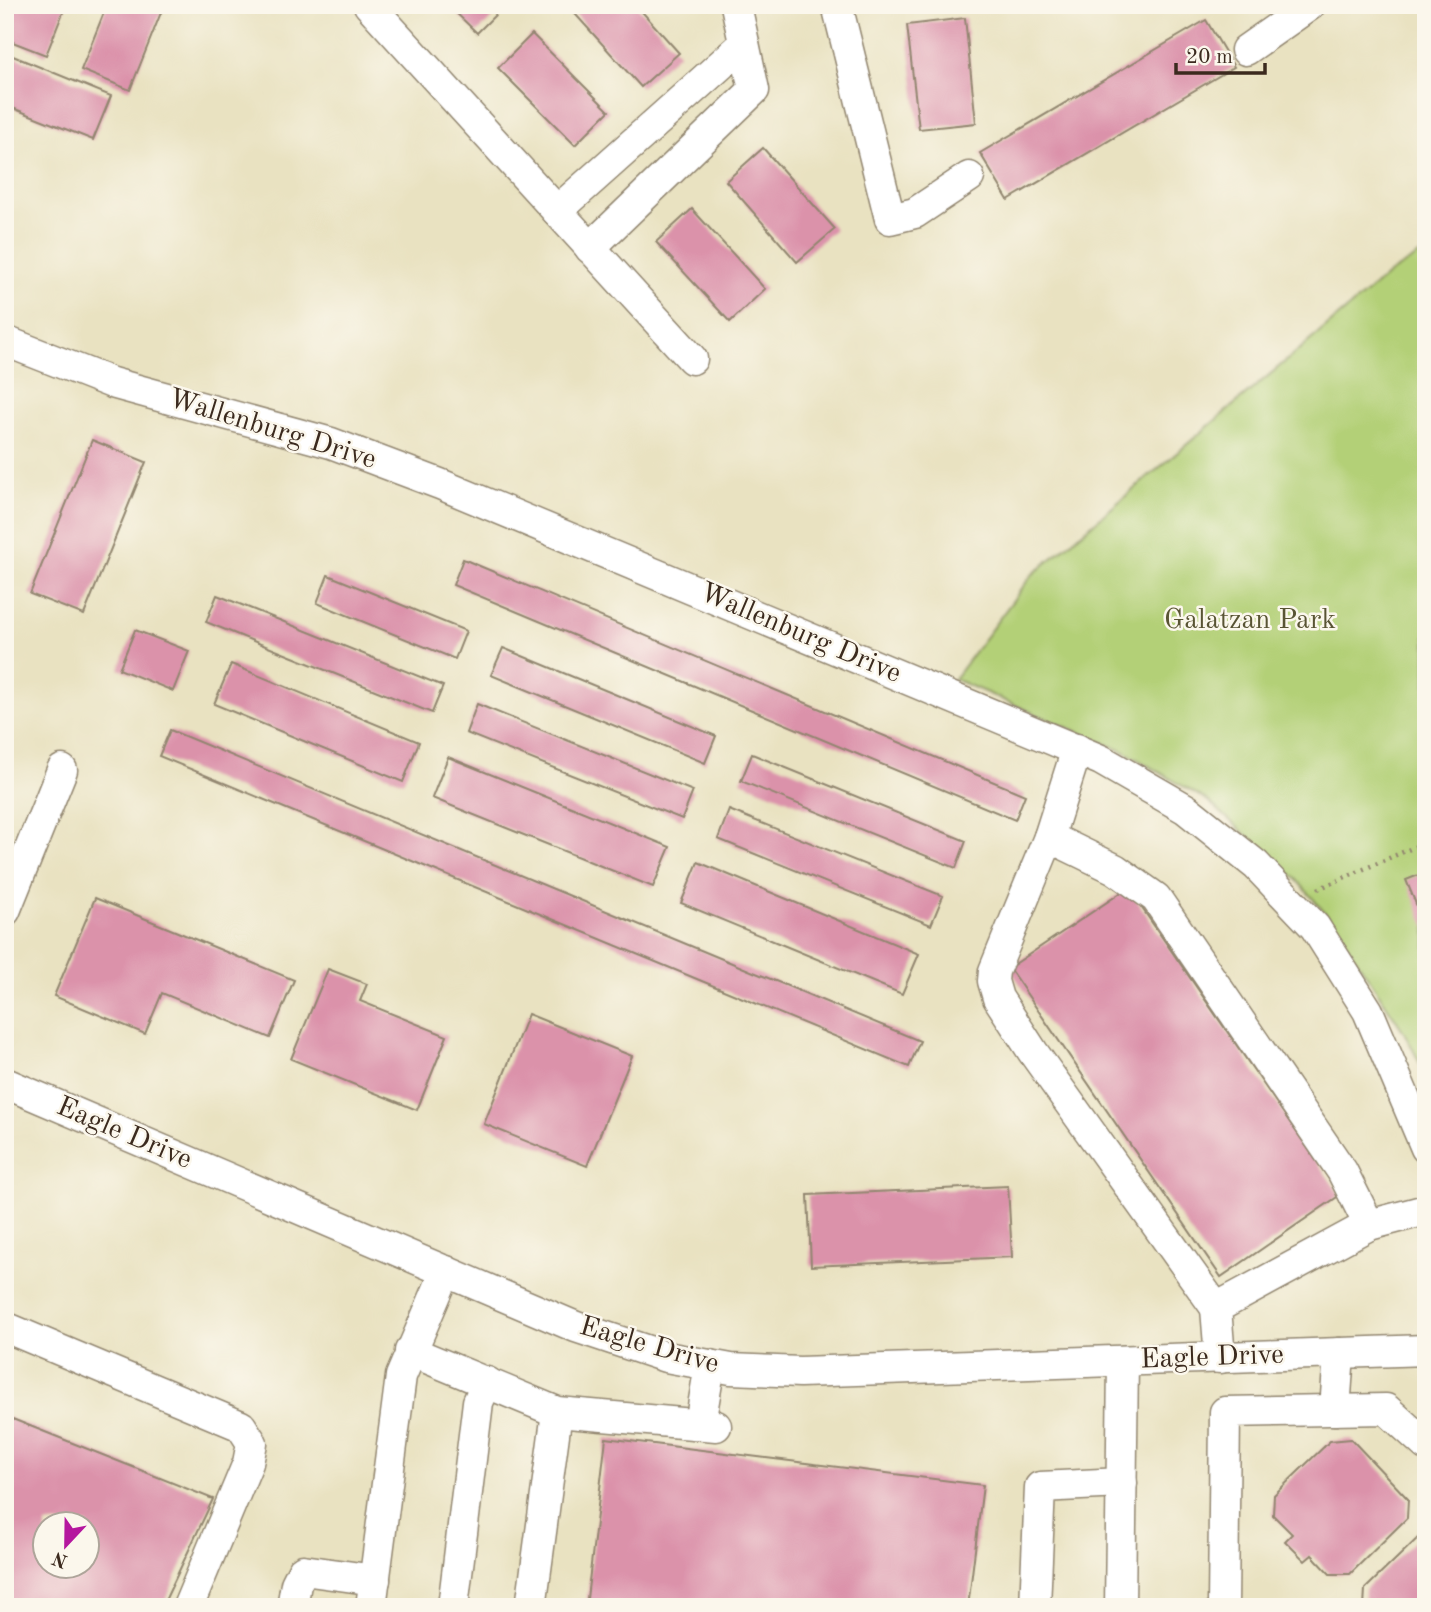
<svg xmlns="http://www.w3.org/2000/svg" width="1431" height="1612" viewBox="0 0 1431 1612" font-family="'Old Standard TT',serif">
	<style>
		.green { fill: #b3d077; stroke: #777d4a; stroke-width: 2 }
		.building { fill: #db92aa; fill-rule: evenodd }
		.lines { fill: none; stroke-linecap: round; stroke-linejoin: round }
		.minor-casing { stroke: #928670; stroke-width: 33 }
		.path { stroke: #928670; stroke-width: 4.5; stroke-dasharray: 2 5; stroke-linecap: butt }
		.minor { stroke: #fff; stroke-width: 30 }
		.labels { text-anchor: middle; dominant-baseline: central; stroke-width: 5; stroke-linejoin: round; paint-order: stroke }
		.street-label { font-size: 28px; fill: #3b2a1e; stroke: #fbf7ec }
		.park-label { font-size: 28px; fill: #595434; stroke: #fbf7ec }
	</style>
	<rect width="100%" height="100%" fill="#fbf7ec"/>
	<filter id="ink" filterUnits="userSpaceOnUse"><feTurbulence type="fractalNoise" baseFrequency=".0143" numOctaves="2"/><feDisplacementMap in="SourceGraphic" scale="14" xChannelSelector="R" yChannelSelector="G"/><feConvolveMatrix kernelMatrix="1 2 1 2 8 2 1 2 1" color-interpolation-filters="sRGB"/></filter>
	<filter id="wash" filterUnits="userSpaceOnUse"><feTurbulence type="fractalNoise" baseFrequency=".00686" numOctaves="4" result="noise"/><feDisplacementMap in="SourceGraphic" scale="28" xChannelSelector="R" yChannelSelector="G"/><feGaussianBlur stdDeviation="1.57" result="paint"/><feColorMatrix in="noise" values="0 0 0 0 0 0 0 0 0 0 0 0 0 0 0 0 0 1.4 0 .05"/><feComposite in="paint" operator="in"/></filter>
	<g filter="url(#wash)">
		<rect width="100%" height="100%" fill="#e9e2c1"/>
		<polygon class="green" points="1426,251 1426,1075 1404,1032 1328,916 1296,879 1208,801 1125,752 954,679 1032,575 1389,274"/>
		<g id="blocks">
			<g class="building">
				<polygon points="10,5 66,5 46,55 5,39 5,16"/>
				<polygon points="107,5 164,5 130,90 81,70"/>
				<polygon points="448,5 505,5 477,33"/>
				<polygon points="567,5 636,5 679,53 641,87"/>
				<polygon points="965,18 976,123 919,129 907,25"/>
				<polygon points="1206,20 1234,67 1008,200 980,153"/>
				<polygon points="532,34 609,111 575,145 498,68"/>
				<polygon points="8,54 111,96 93,140 5,105 5,61"/>
				<polygon points="763,148 835,229 797,262 726,181"/>
				<polygon points="692,209 765,289 730,322 656,242"/>
				<polygon points="92,440 146,462 84,615 30,594"/>
				<polygon points="463,559 1025,795 1015,820 453,585"/>
				<polygon points="328,575 466,631 455,659 317,603"/>
				<polygon points="217,595 443,686 432,713 206,622"/>
				<polygon points="135,630 189,651 173,691 119,669"/>
				<polygon points="503,648 716,736 705,763 491,675"/>
				<polygon points="231,664 419,742 403,782 214,704"/>
				<polygon points="477,704 693,791 682,819 466,733"/>
				<polygon points="170,730 920,1041 909,1067 159,756"/>
				<polygon points="752,754 966,841 956,868 741,781"/>
				<polygon points="448,757 670,847 653,887 432,798"/>
				<polygon points="729,810 943,896 931,925 718,839"/>
				<polygon points="698,862 919,954 902,994 681,903"/>
				<polygon points="1426,872 1426,928 1406,880"/>
				<polygon points="1128,888 1340,1195 1221,1277 1009,968"/>
				<polygon points="95,898 294,980 270,1038 162,993 145,1034 54,996"/>
				<polygon points="328,969 367,984 360,1001 447,1036 417,1110 291,1059"/>
				<polygon points="528,1014 632,1056 587,1166 484,1124"/>
				<polygon points="1008,1186 1012,1257 811,1266 808,1195"/>
				<path d="M5 1416 213 1499 162 1607H5ZM46 1524H88V1566H46Z"/>
				<polygon points="606,1438 983,1485 968,1607 586,1607"/>
				<polygon points="1351,1439 1408,1499 1407,1518 1350,1574 1330,1574 1312,1555 1305,1561 1285,1541 1292,1534 1273,1515 1274,1495 1330,1441"/>
				<polygon points="1423,1533 1426,1533 1426,1607 1364,1607 1365,1589"/>
			</g>
		</g>
	</g>
	<g filter="url(#ink)">
		<use href="#blocks" fill-opacity="0" stroke="#928670" stroke-width="2"/>
		<g class="lines">
			<g class="minor-casing">
				<g id="minor">
					<polyline points="369,5 692,359"/>
					<polyline points="837,5 890,219 915,213 969,177"/>
					<polyline points="1246,50 1310,5"/>
					<polyline points="557,211 744,44"/>
					<polyline points="590,248 754,90 736,5"/>
					<polyline points="5,341 112,383 331,443 440,484 1101,760 1186,809 1256,865 1315,927 1368,1011 1426,1148"/>
					<polyline points="1077,749 1049,837 1115,869 1156,898 1342,1171 1369,1225 1426,1210"/>
					<polyline points="1049,837 994,971 993,981 998,998 1033,1052 1216,1308"/>
					<polyline points="5,911 62,770"/>
					<polyline points="5,1083 576,1327 666,1357 731,1369 800,1372 1426,1350"/>
					<polyline points="5,1327 241,1426 252,1443 248,1463 188,1607"/>
					<polyline points="410,1351 557,1412 716,1426"/>
					<polyline points="1220,1358 1216,1308 1369,1225"/>
					<polyline points="1335,1410 1339,1353"/>
					<polyline points="700,1424 710,1365"/>
					<polyline points="292,1607 296,1584 303,1570 375,1580"/>
					<polyline points="371,1607 401,1376 446,1271"/>
					<polyline points="453,1607 478,1402 487,1382"/>
					<polyline points="531,1607 557,1412"/>
					<polyline points="1035,1607 1040,1487 1122,1483"/>
					<polyline points="1120,1607 1123,1361"/>
					<polyline points="1223,1607 1225,1412 1386,1409 1426,1445"/>
				</g>
			</g>
			<polyline class="path" points="1318,889 1426,842"/>
			<use href="#minor" class="minor"/>
		</g>
	</g>
	<g class="labels">
		<g class="street-label">
			<text transform="translate(272 430) rotate(17)">Wallenburg Drive</text>
			<text transform="translate(800 634) rotate(23)">Wallenburg Drive</text>
			<text transform="translate(124 1134) rotate(23)">Eagle Drive</text>
			<text transform="translate(649 1346) rotate(16)">Eagle Drive</text>
			<text transform="translate(1212 1358) rotate(-2)">Eagle Drive</text>
		</g>
		<g class="park-label">
			<text x="1250" y="621">Galatzan Park</text>
		</g>
	</g>
	<rect width="1431" height="1612" fill="none" stroke="#fbf7ec" stroke-width="28"/>
	<g transform="translate(66 1545) rotate(202)"><circle r="33" fill="#fbf7ec" stroke="#aea59a" stroke-width="2"/>
	<path d="M0-5L12 26L0 18L-12 26Z" fill="#b5179e"/>
	<text y="-10" font-size="19" font-weight="bold" text-anchor="middle" fill="#3b2a1e">N</text>
	</g>
	<path d="M1176 63v10h89v-10" fill="none" stroke="#3b2a1e" stroke-width="3.5"/>
	<text x="1186" y="63" font-size="21" fill="#3b2a1e" stroke="#fbf7ec" stroke-width="5" paint-order="stroke">20 m</text>
</svg>
